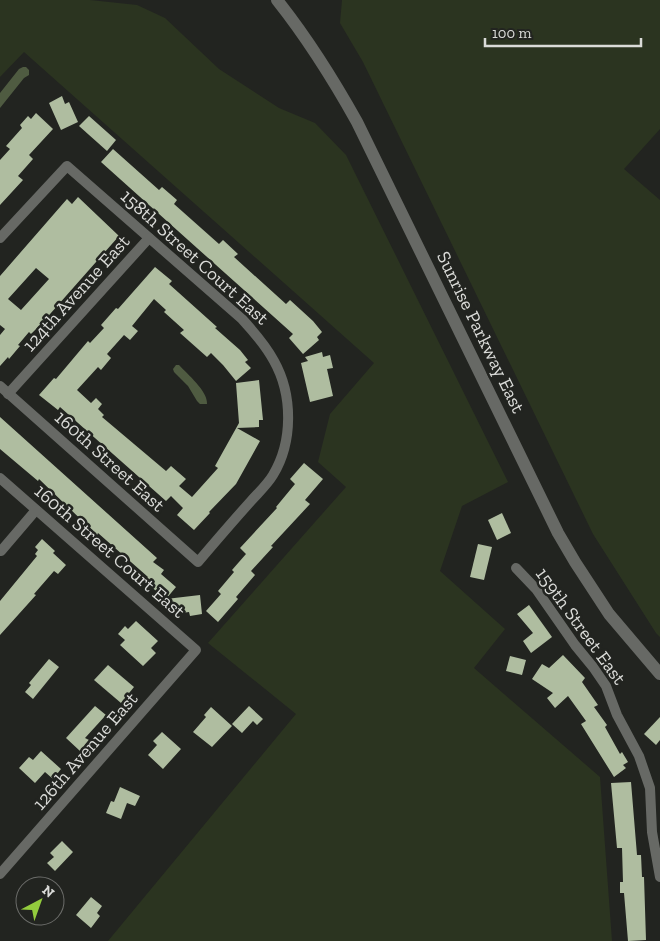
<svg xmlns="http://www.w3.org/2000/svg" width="660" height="941" viewBox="0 0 660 941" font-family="'Zilla Slab',serif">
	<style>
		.green { fill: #2b3420 }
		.water { fill: #4f5b41 }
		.building { fill: #afbda0; fill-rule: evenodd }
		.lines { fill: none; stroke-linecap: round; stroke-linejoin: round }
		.minor { stroke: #676965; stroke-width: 10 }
		.tertiary { stroke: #676965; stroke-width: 12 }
		.labels { text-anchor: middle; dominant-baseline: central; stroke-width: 5; stroke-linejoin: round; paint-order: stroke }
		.street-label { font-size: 19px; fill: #dadbd8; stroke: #222420 }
	</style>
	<rect width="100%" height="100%" fill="#222420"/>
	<g class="green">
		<polygon points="0,0 90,0 137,5 165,18 219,69 279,108 315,123 346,155 508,482 462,506 440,571 505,629 474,668 600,777 612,941 108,941 296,714 208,643 346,487 318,462 330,414 374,363 24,52 0,77"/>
		<polygon points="342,0 660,0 660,129 624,169 660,200 660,637 656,633 593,534 363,62 340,23"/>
	</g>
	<g class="water">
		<polygon points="23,67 26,67 29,70 29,75 24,78 0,108 0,93 19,69"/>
		<path d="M176 365H179C187 374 208 391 207 404H200L197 401 188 386 174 372 173 369Z"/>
	</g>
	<g class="building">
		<polygon points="62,96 65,104 69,102 78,122 61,130 49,103"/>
		<polygon points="36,113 53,129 29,155 33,159 18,176 23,180 0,205 0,160 10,149 6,146 22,128 20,125 28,116 31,119"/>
		<polygon points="89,116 116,140 107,151 79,126"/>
		<polygon points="113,149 159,190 162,187 177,200 174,204 219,244 223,240 238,254 234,257 286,304 290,300 313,321 322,332 317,337 319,340 303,354 289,338 293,334 101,162"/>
		<path d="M78 197 119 236 43 322 31 334 29 332 18 345 20 346 9 359 8 357 0 366V335L5 329 0 325V276L67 199 72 204ZM36 268 49 279 21 310 8 299Z"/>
		<polygon points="155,267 172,281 169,284 217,327 215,328 240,350 248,360 245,362 251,368 236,381 223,365 211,353 207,357 180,333 184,330 164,312 166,310 154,299 132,326 138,331 130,340 124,335 107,354 111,358 101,370 98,367 77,390 91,403 96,398 102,404 98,409 104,415 102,417 166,471 171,466 186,479 179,486 192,497 218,468 215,466 239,423 236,383 259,380 263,420 259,420 259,427 237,428 260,441 236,484 209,512 210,513 194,530 177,515 183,508 171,496 166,501 60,407 58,410 39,395 54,378 56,379 88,341 90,343 104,328 101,325 116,308 118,309"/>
		<polygon points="322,352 323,357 330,355 333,368 327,369 333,396 310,402 301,363 308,361 305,357"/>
		<polygon points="0,417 157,558 153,562 164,570 161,574 176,587 166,599 144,581 148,577 98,533 97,535 39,479 38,481 0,449"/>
		<polygon points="304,463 323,479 305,500 310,504 271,546 273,547 251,571 255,575 236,597 238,599 218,622 206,611 221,594 218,591 234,572 232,570 246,554 240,548 277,508 276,507 295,484 290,479"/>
		<polygon points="502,513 511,533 497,540 488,520"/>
		<polygon points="42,539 55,551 53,553 66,565 58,574 54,571 34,594 36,595 0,635 0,601 37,556 35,554 38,550 35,547"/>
		<polygon points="478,544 492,547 484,580 470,577"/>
		<polygon points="200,595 202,614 190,616 189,612 182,613 182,609 176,609 176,607 166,599"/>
		<polygon points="529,605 552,637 531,653 523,641 533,633 517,614"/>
		<polygon points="136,621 158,641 151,648 156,653 143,666 120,645 125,640 118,634 125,626 128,629"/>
		<polygon points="563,655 585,678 582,682 598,705 594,707 607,725 605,727 620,754 622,752 628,762 623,765 626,768 614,777 581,724 586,721 568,696 555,708 547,698 553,693 532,679 542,664 549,668"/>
		<polygon points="510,656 526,660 522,675 506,671"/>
		<polygon points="49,659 59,667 33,699 25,692 31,685 29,683"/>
		<polygon points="108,665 134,687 121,703 94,680"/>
		<polygon points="95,706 106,715 85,738 89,740 80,751 66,738"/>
		<polygon points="249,706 263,719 257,725 253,721 242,733 232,724"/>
		<polygon points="211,707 232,726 212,747 193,732 206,717 204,715"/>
		<polygon points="660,717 660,740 656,745 644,734"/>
		<polygon points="162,732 181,749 163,769 148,755 157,745 153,741"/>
		<polygon points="41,751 61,769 53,779 45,772 35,783 19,768 29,757 33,760"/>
		<polygon points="631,782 637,855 641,855 642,877 644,877 646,940 628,941 624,893 620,893 620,882 623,882 622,848 617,848 611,783"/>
		<polygon points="120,787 140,796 135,806 127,803 121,819 106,813 111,801 114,802"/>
		<polygon points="62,841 73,852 55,871 47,863 54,857 50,853"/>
		<polygon points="91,897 102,906 97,913 100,916 91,928 76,915"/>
	</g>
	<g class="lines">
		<g class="minor">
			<path d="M0 238 67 166 242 319C254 332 266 346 274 361 293 395 293 442 273 475 267 485 258 493 251 501 233 521 215 542 198 562L0 386"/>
			<polyline points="8,394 149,238"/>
			<polyline points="0,478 196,650 0,874"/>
			<polyline points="1,551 36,510"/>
			<polyline points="516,568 536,589 575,645 593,667 606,686 617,715 639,756 650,788 652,832 660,877"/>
		</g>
		<path class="tertiary" d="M277 0C308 39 333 79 357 122L558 533 575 562 609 614 660 674"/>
	</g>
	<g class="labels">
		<g class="street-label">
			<text transform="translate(195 257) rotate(42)">158th Street Court East</text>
			<text transform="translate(76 293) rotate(-48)">124th Avenue East</text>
			<text transform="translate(481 332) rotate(64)">Sunrise Parkway East</text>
			<text transform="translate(110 461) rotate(42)">160th Street East</text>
			<text transform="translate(110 551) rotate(41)">160th Street Court East</text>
			<text transform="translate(581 626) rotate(54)">159th Street East</text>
			<text transform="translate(85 751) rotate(-49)">126th Avenue East</text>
		</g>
	</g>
	<g transform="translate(40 901) rotate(41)"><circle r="24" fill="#222420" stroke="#6c6d6a"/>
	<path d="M0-4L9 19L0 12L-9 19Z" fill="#93cc3d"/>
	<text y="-8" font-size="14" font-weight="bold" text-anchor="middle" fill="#dadbd8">N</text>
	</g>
	<path d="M485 38v8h156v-8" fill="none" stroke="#dadbd8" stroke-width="2.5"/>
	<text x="492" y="38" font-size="15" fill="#dadbd8" stroke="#222420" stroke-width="4" paint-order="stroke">100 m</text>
</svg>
